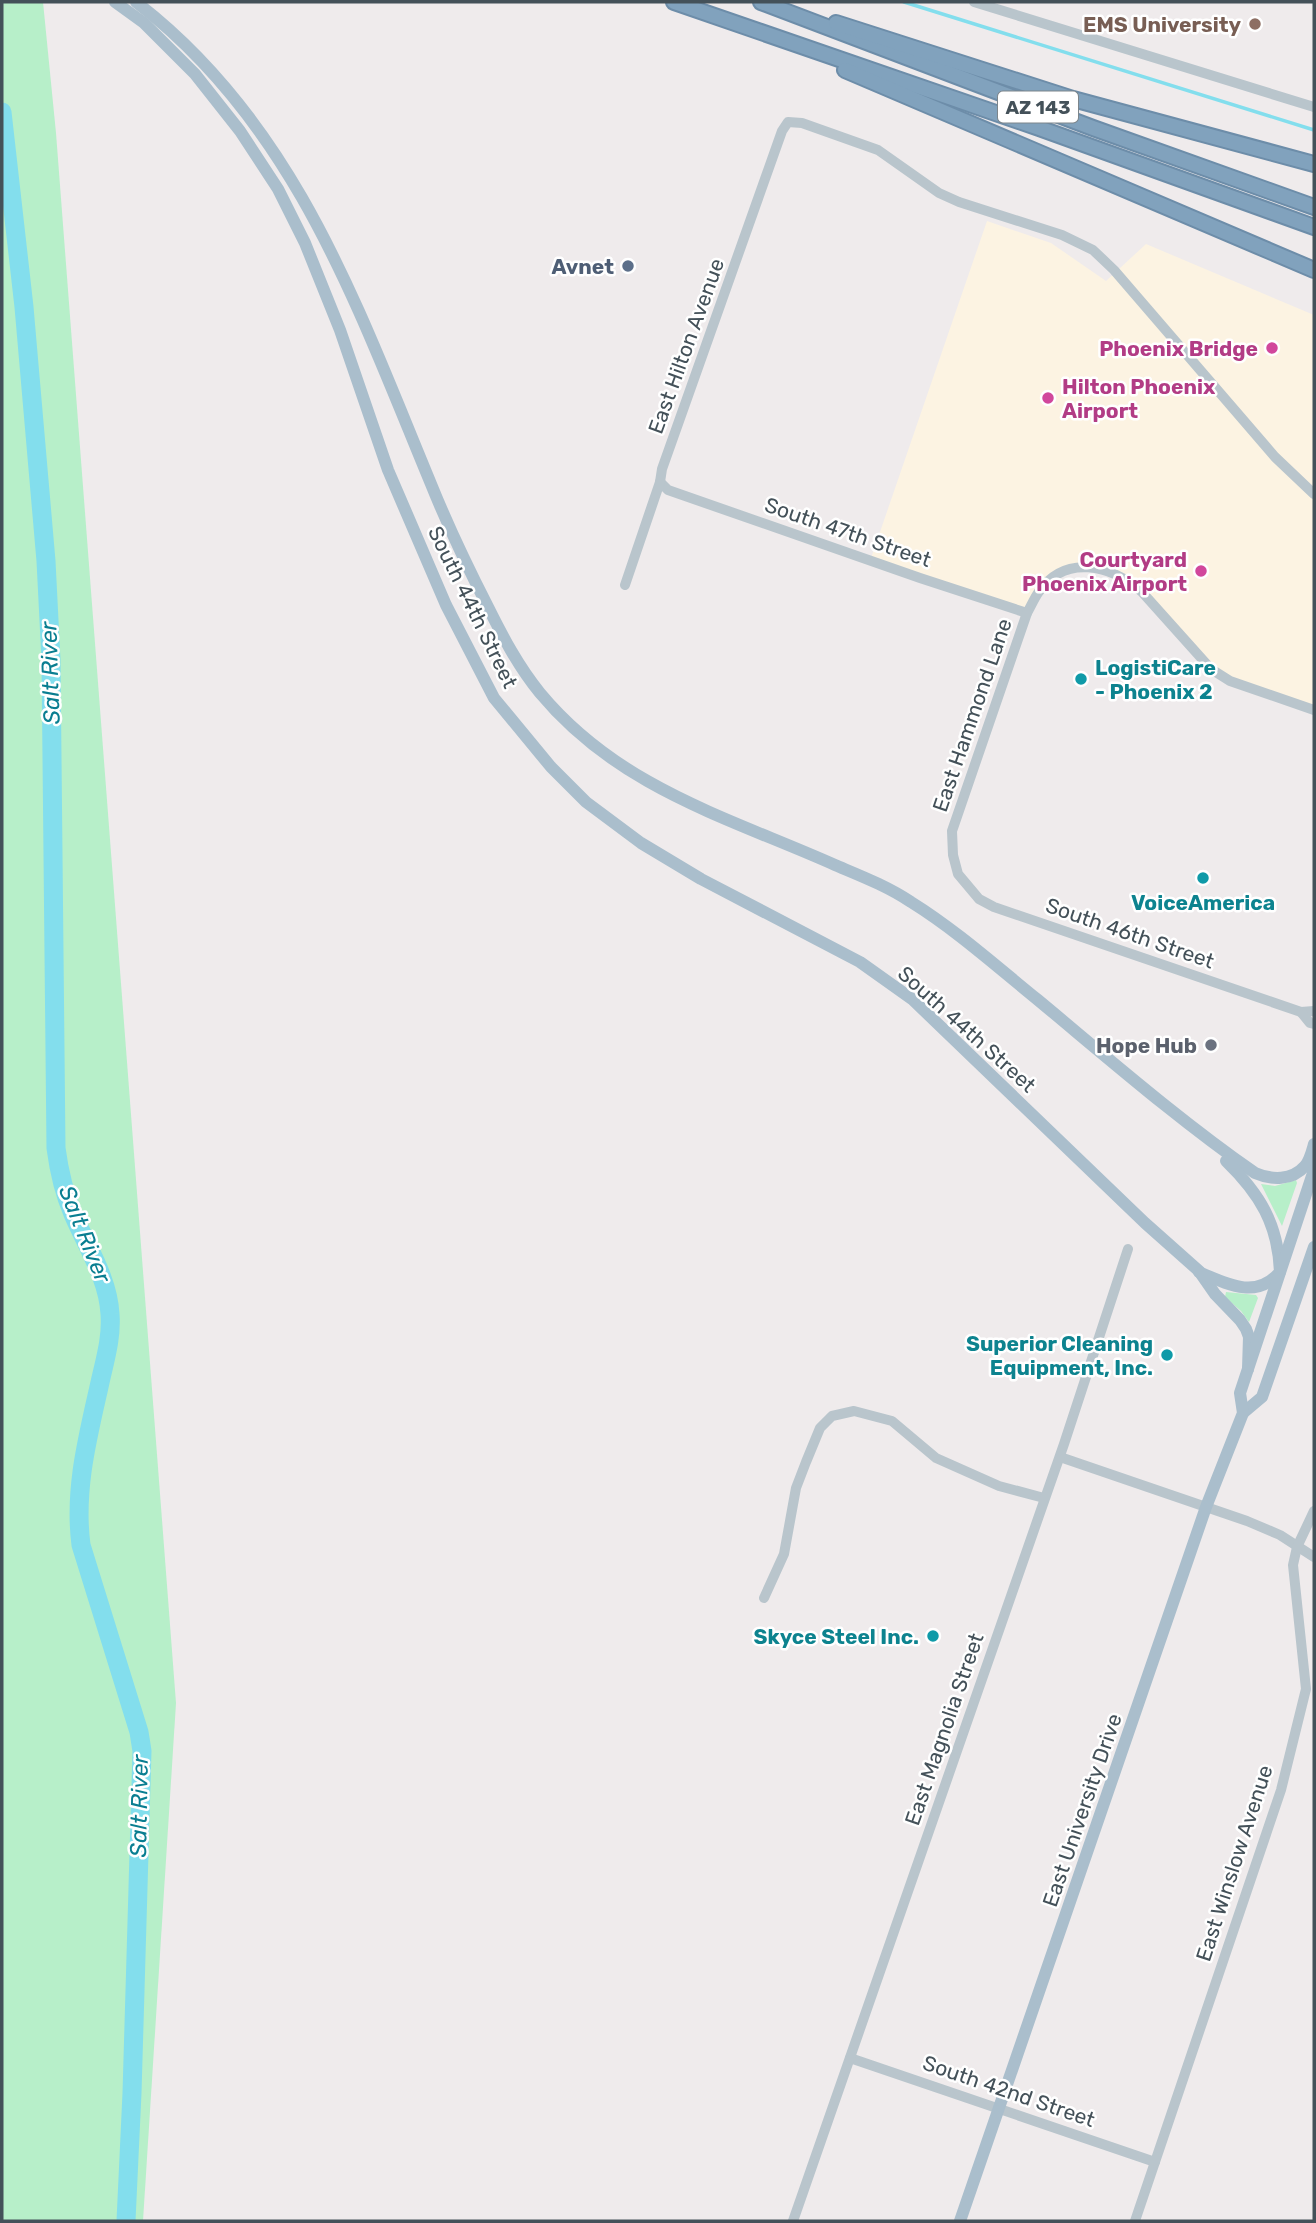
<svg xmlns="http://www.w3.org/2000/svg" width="1316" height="2223" viewBox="0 0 1316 2223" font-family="Rubik,sans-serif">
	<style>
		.commercial { fill: #fcf3e2 }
		.green { fill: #b7efc9 }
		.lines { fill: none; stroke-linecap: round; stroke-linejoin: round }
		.stream { stroke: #83deed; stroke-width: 3.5 }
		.river { stroke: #83deed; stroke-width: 19 }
		.highway-casing { stroke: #6d8da9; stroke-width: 18 }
		.minor { stroke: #b9c5cc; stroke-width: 10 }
		.major { stroke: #aabecc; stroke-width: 12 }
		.highway { stroke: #81a2bd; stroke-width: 14 }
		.education-dot { fill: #8d6e63; stroke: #fff; stroke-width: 2.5 }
		.service-dot { fill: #5c6f8a; stroke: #fff; stroke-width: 2.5 }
		.hotel-dot { fill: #d1479c; stroke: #fff; stroke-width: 2.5 }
		.culture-dot { fill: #0f9aa8; stroke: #fff; stroke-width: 2.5 }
		.worship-dot { fill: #6b7280; stroke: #fff; stroke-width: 2.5 }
		.labels { text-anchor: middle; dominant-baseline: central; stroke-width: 5; stroke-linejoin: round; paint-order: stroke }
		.shield { fill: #fff; stroke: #7c858b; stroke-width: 2 }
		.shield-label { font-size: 19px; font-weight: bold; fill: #445159 }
		.education-label { font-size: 21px; font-weight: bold; fill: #785e54; stroke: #fff; text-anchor: end }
		.service-label { font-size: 21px; font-weight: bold; fill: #4e5e75; stroke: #fff; text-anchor: end }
		.street-label { font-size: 21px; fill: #445159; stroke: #fff }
		.hotel-label { font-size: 21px; font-weight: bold; fill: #b23c85; stroke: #fff; text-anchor: end }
		.culture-label { font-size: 21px; font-weight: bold; fill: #0d838f; stroke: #fff; text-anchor: end }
		.worship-label { font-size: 21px; font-weight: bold; fill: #5b616d; stroke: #fff; text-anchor: end }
		.water-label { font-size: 23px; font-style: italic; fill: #097e91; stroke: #fff }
	</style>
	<rect width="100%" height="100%" fill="#efebec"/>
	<polygon class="commercial" points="987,221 1051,243 1106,281 1146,244 1314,315 1314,710 1211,669 1142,592 1090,567 1054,576 1027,613 870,561"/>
	<g class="green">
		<polygon points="2,2 43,2 56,133 176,1703 143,2221 2,2221"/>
		<polygon points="1296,1180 1297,1183 1282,1226 1261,1184 1275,1186"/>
		<polygon points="1226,1292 1256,1295 1258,1298 1249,1322 1241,1311 1225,1297"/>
	</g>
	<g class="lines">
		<polyline class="stream" points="904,2 1314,130"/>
		<path class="river" d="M2 112 24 307 46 561 51 660 56 1148C59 1171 64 1193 73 1214 87 1247 108 1278 110 1314 112 1339 104 1363 99 1387 87 1440 74 1491 81 1545L139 1732 142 1751 132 2093 126 2221"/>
		<g class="highway-casing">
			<g id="highway">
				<polyline points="674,2 1039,128 1314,227"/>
				<polyline points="761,2 1093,128 1314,207"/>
				<polyline points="836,23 1073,99 1314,164"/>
				<polyline points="845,70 1314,270"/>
			</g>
		</g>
		<g class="minor">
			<polyline points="974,2 1314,107"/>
			<polyline points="660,482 668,490 920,578 1027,613"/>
			<polyline points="625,585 660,482 662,469 782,131 788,122 802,123 878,150 939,193 959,202 1062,235 1093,250 1114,270 1275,457 1314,494"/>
			<path d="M1314 710 1230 681 1211 669 1142 592C1111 565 1065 553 1038 593 1034 599 1031 606 1027 613L952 831 953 855 958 874 979 899 994 907 1301 1012 1314 1011"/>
			<polyline points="1301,1012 1310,1023 1314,1024"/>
			<polyline points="1060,1457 1247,1521 1280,1535 1314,1557"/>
			<polyline points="764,1598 784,1554 796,1488 806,1462 820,1428 832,1416 854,1411 892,1421 936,1458 999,1486 1044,1498"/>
			<polyline points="850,2058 1155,2162"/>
			<polyline points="793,2221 1064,1444 1128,1249"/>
			<polyline points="1135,2221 1281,1790 1306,1689 1293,1565 1297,1547 1314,1511"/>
		</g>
		<g class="major">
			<polyline points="115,2 144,23 195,74 240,131 278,189 305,243 340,330 388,470 446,605 494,698 551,767 586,802 641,843 701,879 860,962 912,999 1145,1223 1199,1271 1215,1294 1240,1320 1246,1329 1249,1337 1248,1369"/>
			<path d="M136 2C295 124 357 306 431 484 448 526 467 566 488 607 503 637 518 666 540 693 619 788 727 817 835 865 861 876 887 886 911 902 956 930 996 966 1038 1000 1109 1059 1179 1120 1255 1173 1271 1180 1292 1181 1305 1166 1310 1160 1312 1151 1314 1144"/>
			<path d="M1199 1272C1227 1284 1256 1300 1280 1272 1278 1224 1260 1194 1226 1161"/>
			<polyline points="1243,1413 1262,1397 1314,1247"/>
			<polyline points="960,2221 1206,1507 1243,1413 1240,1393 1314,1170"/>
		</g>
		<use href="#highway" class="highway"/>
	</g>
	<circle class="education-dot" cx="1255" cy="24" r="7"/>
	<circle class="service-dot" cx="628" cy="266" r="7"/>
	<g class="hotel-dot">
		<circle cx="1272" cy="348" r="7"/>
		<circle cx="1048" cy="398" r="7"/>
		<circle cx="1201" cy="571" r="7"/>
	</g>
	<g class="culture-dot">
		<circle cx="1081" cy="679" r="7"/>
		<circle cx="1203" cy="878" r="7"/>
		<circle cx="1167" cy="1355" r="7"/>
		<circle cx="933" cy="1636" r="7"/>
	</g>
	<circle class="worship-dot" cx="1211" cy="1045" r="7"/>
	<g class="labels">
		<rect class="shield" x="998" y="91.5" width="80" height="31" rx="5"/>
		<g class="shield-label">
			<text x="1038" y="107">AZ 143</text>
		</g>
		<g class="education-label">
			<text x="1241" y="24">EMS University</text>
		</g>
		<g class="service-label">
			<text x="614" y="266">Avnet</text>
		</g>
		<g class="street-label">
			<text transform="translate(686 346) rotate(-70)">East Hilton Avenue</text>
			<text transform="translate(848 532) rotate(19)">South 47th Street</text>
			<text transform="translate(473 607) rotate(64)">South 44th Street</text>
			<text transform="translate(972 715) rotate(-71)">East Hammond Lane</text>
			<text transform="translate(1130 933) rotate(19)">South 46th Street</text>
			<text transform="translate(967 1029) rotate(42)">South 44th Street</text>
			<text transform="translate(944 1729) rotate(-71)">East Magnolia Street</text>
			<text transform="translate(1082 1810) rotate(-71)">East University Drive</text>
			<text transform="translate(1234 1863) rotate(-72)">East Winslow Avenue</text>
			<text transform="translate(1009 2091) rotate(19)">South 42nd Street</text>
		</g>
		<g class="hotel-label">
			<text x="1258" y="348">Phoenix Bridge</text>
			<text x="1062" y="386" text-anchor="start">Hilton Phoenix<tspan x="1062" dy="24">Airport</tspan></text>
			<text x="1187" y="559">Courtyard<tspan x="1187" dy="24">Phoenix Airport</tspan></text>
		</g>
		<g class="culture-label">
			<text x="1095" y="667" text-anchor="start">LogistiCare<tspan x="1095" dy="24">- Phoenix 2</tspan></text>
			<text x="1203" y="902" text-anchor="middle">VoiceAmerica</text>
			<text x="1153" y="1343">Superior Cleaning<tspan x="1153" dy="24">Equipment, Inc.</tspan></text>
			<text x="919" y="1636">Skyce Steel Inc.</text>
		</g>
		<g class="worship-label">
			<text x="1197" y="1045">Hope Hub</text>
		</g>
		<g class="water-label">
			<text transform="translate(50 673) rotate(-92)">Salt River</text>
			<text transform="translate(85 1234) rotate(68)">Salt River</text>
			<text transform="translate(139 1806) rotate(-89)">Salt River</text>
		</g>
	</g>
	<rect width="1316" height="2223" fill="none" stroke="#445159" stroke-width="7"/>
</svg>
